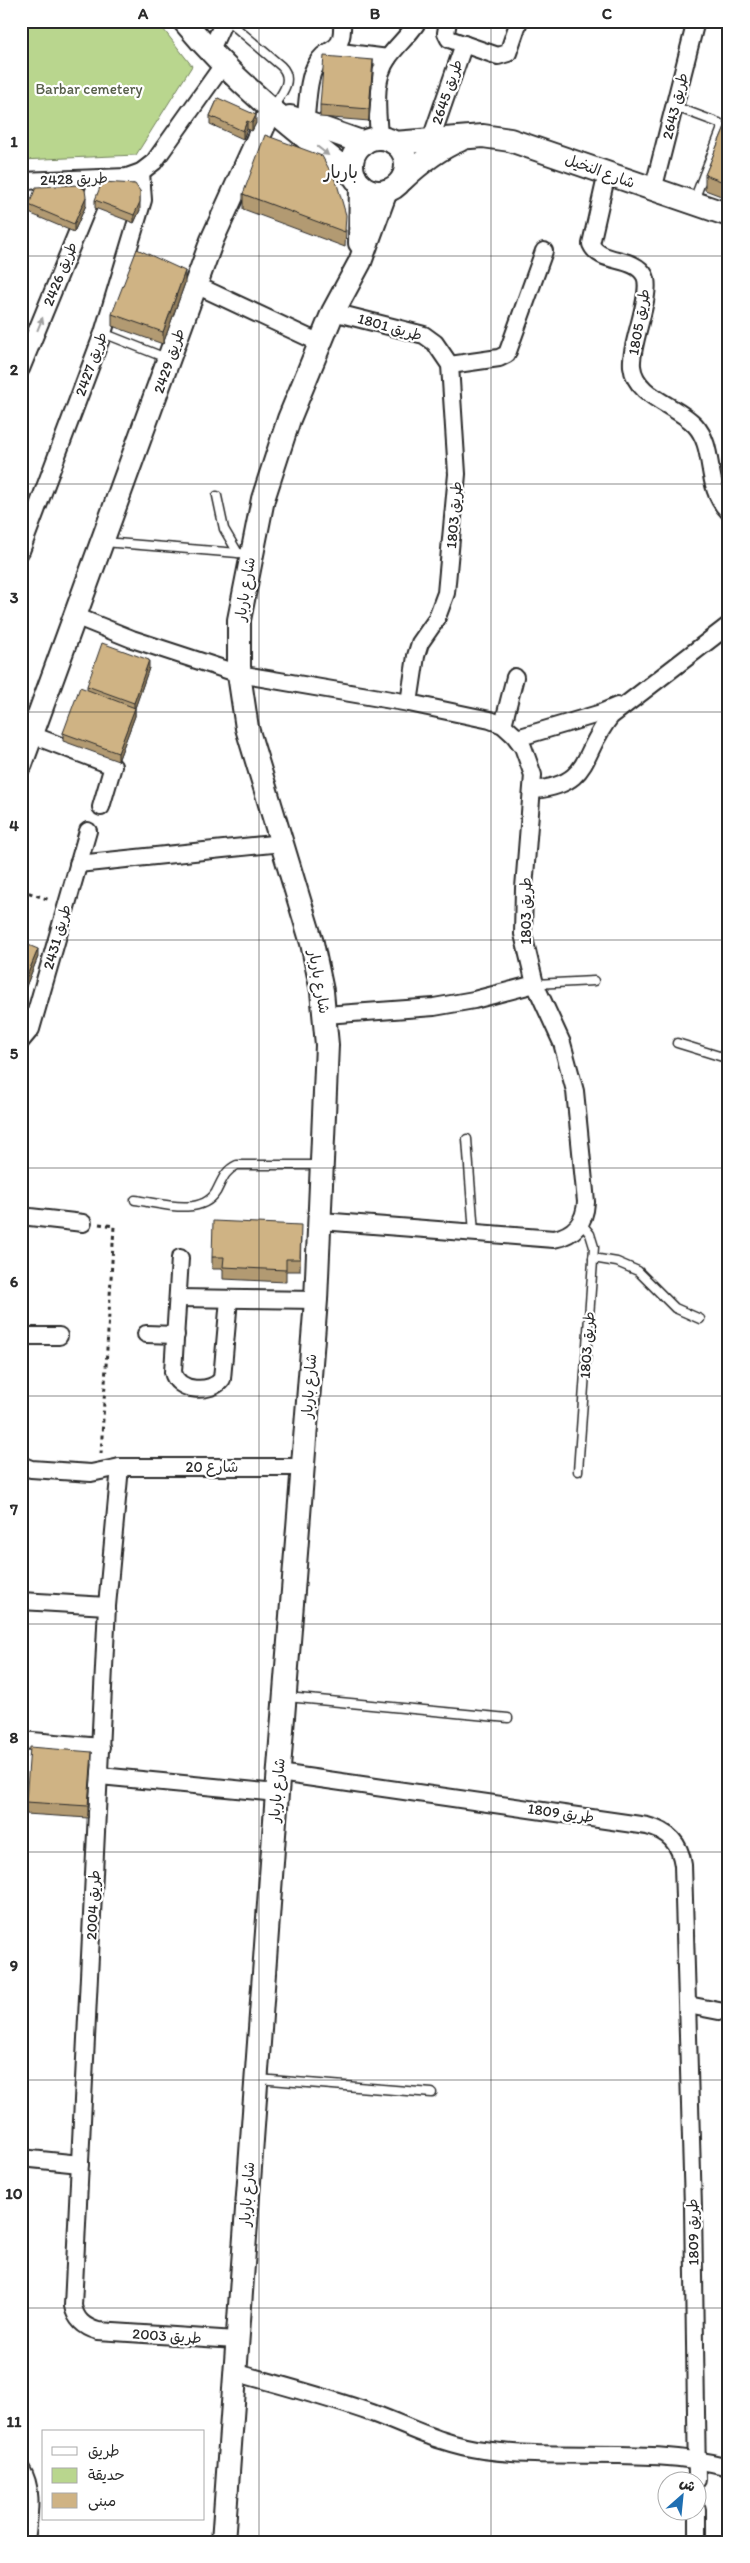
<svg xmlns="http://www.w3.org/2000/svg" width="750" height="2563" viewBox="0 0 750 2563" font-family="Itim,'Playpen Sans Arabic',sans-serif">
	<style>
		.green { fill: #b9d68e; stroke: #72805c }
		.lines { fill: none; stroke-linecap: round; stroke-linejoin: round }
		.lane-casing { stroke: #2b2b2b; stroke-width: 11 }
		.street-casing { stroke: #2b2b2b; stroke-width: 20 }
		.secondary-casing { stroke: #2b2b2b; stroke-width: 26 }
		.path { stroke: #2b2b2b; stroke-width: 3; stroke-dasharray: 4 4; stroke-linecap: butt }
		.lane { stroke: #fff; stroke-width: 8 }
		.street { stroke: #fff; stroke-width: 16 }
		.secondary { stroke: #fff; stroke-width: 22 }
		.wall { fill: #b29a72; stroke: #2b2b2b }
		.shaded-wall { fill: #917d5c; stroke: #2b2b2b }
		.building { fill: #cfb384; stroke: #2b2b2b }
		.oneway { fill: #a0a0a0 }
		.grid { fill: none; stroke: #2b2b2b; stroke-width: 1; stroke-opacity: 0.55 }
		.labels { text-anchor: middle; dominant-baseline: central; stroke-width: 4.5; stroke-linejoin: round; paint-order: stroke }
		.park-label { font-size: 15px; fill: #565e49; stroke: #fff }
		.street-label { font-size: 15px; fill: #2b2b2b; stroke: #fff }
		.quarter-label { font-size: 18px; fill: #2b2b2b; stroke: #fff }
		.neatline { fill: none; stroke: #2b2b2b; stroke-width: 2 }
		.grid-label { font-size: 16px; text-anchor: middle; font-weight: bold; fill: #2b2b2b }
	</style>
	<rect width="100%" height="100%" fill="#fff"/>
	<filter id="ink" filterUnits="userSpaceOnUse"><feTurbulence type="fractalNoise" baseFrequency=".02" numOctaves="2"/><feDisplacementMap in="SourceGraphic" scale="10" xChannelSelector="R" yChannelSelector="G"/><feConvolveMatrix kernelMatrix="1 2 1 2 8 2 1 2 1" color-interpolation-filters="sRGB"/></filter>
	<g filter="url(#ink)">
		<polygon class="green" points="21,21 157,21 192,66 136,155 21,160"/>
		<g class="lines">
			<g class="lane-casing">
				<g id="lane">
					<path d="M228 21 281 66C295 80 281 95 272 108"/>
					<polyline points="676,107 719,123 722,128 694,200"/>
					<polyline points="103,333 166,358"/>
					<polyline points="217,496 224,529 238,553"/>
					<polyline points="104,542 250,554"/>
					<polyline points="535,984 594,981"/>
					<polyline points="677,1043 729,1059"/>
					<polyline points="467,1139 474,1233"/>
					<path d="M135 1200C159 1203 201 1217 216 1192 222 1181 224 1171 237 1165H320"/>
					<polyline points="593,1258 617,1262 638,1271 675,1308 700,1319"/>
					<polyline points="578,1471 594,1247 590,1234 581,1223"/>
					<polyline points="287,1697 508,1718"/>
					<polyline points="258,2079 432,2093"/>
				</g>
			</g>
			<g class="street-casing">
				<g id="street">
					<polyline points="448,21 446,33 449,39 498,56 508,53 519,21"/>
					<polyline points="333,51 388,58"/>
					<polyline points="210,52 224,21"/>
					<path d="M305 123C308 105 307 80 316 65 327 43 344 57 342 21"/>
					<path d="M379 139C378 112 372 81 388 58 397 45 409 36 418 21"/>
					<polyline points="431,139 464,44"/>
					<path d="M607 173 591 244C600 265 634 255 645 276 653 294 630 344 632 366 635 397 677 405 695 425 717 449 703 486 729 512"/>
					<polyline points="21,181 127,177 141,172 154,162 223,65"/>
					<polyline points="653,190 696,21"/>
					<polyline points="196,285 320,343"/>
					<polyline points="333,312 424,335 435,343 450,365 457,474 446,593 436,620 420,643 416,656 409,703"/>
					<polyline points="450,365 499,358 507,354 544,251"/>
					<polyline points="21,369 99,179"/>
					<polyline points="21,551 103,333 143,200 141,172"/>
					<path d="M75 616 132 639 239 674 409 703 490 720 503 725 514 735 523 747 533 775 524 888 523 934 535 984 562 1043 575 1091 586 1202C585 1223 574 1235 554 1239L321 1221"/>
					<polyline points="503,725 515,677"/>
					<polyline points="32,735 113,766 101,807"/>
					<polyline points="517,738 598,714 617,706"/>
					<path d="M534 790C593 784 580 754 611 716L729 625"/>
					<polyline points="78,864 282,843"/>
					<polyline points="325,1015 434,1007 474,1000 535,984"/>
					<polyline points="21,1041 31,1029 88,831"/>
					<polyline points="21,1216 83,1223"/>
					<path d="M180 1258 173 1372C177 1392 211 1394 222 1379L229 1299"/>
					<polyline points="178,1298 316,1300"/>
					<polyline points="146,1334 176,1335"/>
					<polyline points="21,1336 59,1336"/>
					<polyline points="21,1465 31,1469 91,1473 120,1467 303,1467"/>
					<path d="M120 1467 107 1606 73 2306C76 2320 84 2327 98 2331L236 2340"/>
					<polyline points="21,1601 107,1606"/>
					<polyline points="21,1740 101,1747"/>
					<path d="M279 1773 647 1826C668 1831 680 1843 683 1865L693 2207 697 2480"/>
					<polyline points="100,1776 277,1793"/>
					<polyline points="688,2005 729,2013"/>
					<polyline points="21,2158 80,2164"/>
					<path d="M234 2372C280 2385 327 2397 372 2413 410 2427 443 2445 483 2450 564 2461 649 2446 729 2467"/>
					<path d="M21 2469C35 2490 28 2519 26 2542"/>
					<polyline points="697,2510 697,2542"/>
				</g>
			</g>
			<g class="secondary-casing">
				<g id="secondary">
					<path d="M184 21C234 82 294 129 355 177"/>
					<polyline points="290,117 364,143"/>
					<circle cx="379" cy="165" r="27"/>
					<polyline points="394,143 483,136 510,140 729,215"/>
					<path d="M402 180C419 164 437 149 460 140"/>
					<polyline points="360,243 361,185"/>
					<polyline points="21,764 212,240 271,110"/>
					<polyline points="223,2542 277,1793 316,1300 327,1045 322,991 312,943 247,728 239,674 239,620 263,499 289,419 333,312 360,262 386,191"/>
				</g>
			</g>
			<g class="path">
				<polyline points="21,890 50,900"/>
				<polyline points="99,1224 114,1226 101,1454"/>
			</g>
			<use href="#lane" class="lane"/>
			<use href="#street" class="street"/>
			<use href="#secondary" class="secondary"/>
		</g>
		<g class="wall">
			<polygon points="373,72 369,121 320,117 320,105"/>
			<polygon points="218,98 256,123 252,131 247,129 243,139 210,124 210,116"/>
			<polygon points="729,117 729,199 705,190 705,175"/>
			<polygon points="243,194 346,230 345,247 243,209"/>
			<polygon points="95,200 140,210 134,223 95,208"/>
			<polygon points="29,205 86,205 74,232 29,213"/>
			<polygon points="185,283 163,344 112,326 112,314"/>
			<polygon points="149,668 135,708 135,716 118,761 63,741 63,733 87,690 87,686"/>
			<polygon points="21,942 38,957 24,991 22,990 21,999"/>
			<polygon points="301,1237 300,1271 286,1271 286,1282 223,1279 223,1269 212,1269 212,1257"/>
			<polygon points="92,1764 88,1818 26,1814 26,1802"/>
		</g>
		<g class="shaded-wall">
			<polygon points="373,60 373,72 369,121 369,109"/>
			<polygon points="256,115 256,123 252,131 252,123"/>
			<polygon points="247,121 247,129 243,139 243,131"/>
			<polygon points="140,191 140,210 134,223 134,215"/>
			<polygon points="86,197 86,205 74,232 74,224"/>
			<polygon points="185,271 185,283 163,344 163,332"/>
			<polygon points="149,660 149,668 135,708 135,716 118,761 118,753 134,710 134,703"/>
			<polygon points="38,949 38,957 24,991 24,983"/>
			<polygon points="92,1752 92,1764 88,1818 88,1806"/>
		</g>
		<g class="building">
			<polygon points="324,56 373,60 369,109 320,105"/>
			<polygon points="218,98 256,115 252,123 247,121 243,131 210,116"/>
			<polygon points="729,117 729,184 705,175"/>
			<polygon points="265,135 322,156 337,184 346,215 345,232 243,194"/>
			<polygon points="102,182 135,184 140,191 140,202 134,215 95,200"/>
			<polygon points="79,185 85,190 86,197 74,224 29,205 36,187"/>
			<polygon points="137,249 185,271 163,332 112,314"/>
			<polygon points="102,643 149,660 134,703 87,686"/>
			<polygon points="80,687 135,708 118,753 63,733"/>
			<polygon points="21,942 38,949 24,983 21,982"/>
			<polygon points="213,1221 301,1225 300,1259 286,1259 286,1270 223,1267 224,1257 212,1257"/>
			<polygon points="30,1747 92,1752 88,1806 26,1802"/>
		</g>
		<defs><path id="oneway-solid" d="M-6-.8H1V-3.2L6.5 0L1 3.2V.8H-6Z" transform="scale(1.25)"/></defs>
		<g class="oneway">
			<use href="#oneway-solid" transform="translate(323 151) rotate(38)"/>
			<use href="#oneway-solid" transform="translate(40 324) rotate(-68)"/>
		</g>
	</g>
	<path class="grid" d="M259 21V2542M491 21V2542M21 256H729M21 484H729M21 712H729M21 940H729M21 1168H729M21 1396H729M21 1624H729M21 1852H729M21 2080H729M21 2308H729"/>
	<g class="labels">
		<g class="park-label">
			<text x="89" y="89">Barbar cemetery</text>
		</g>
		<g class="street-label">
			<text transform="translate(447 92) rotate(-71)">طريق 2645</text>
			<text transform="translate(675 106) rotate(-76)">طريق 2643</text>
			<text transform="translate(600 171) rotate(20)">شارع النخيل</text>
			<text transform="translate(74 179) rotate(-2)">طريق 2428</text>
			<text transform="translate(60 274) rotate(-68)">طريق 2426</text>
			<text transform="translate(639 322) rotate(-80)">طريق 1805</text>
			<text transform="translate(390 327) rotate(16)">طريق 1801</text>
			<text transform="translate(169 361) rotate(-71)">طريق 2429</text>
			<text transform="translate(91 364) rotate(-70)">طريق 2427</text>
			<text transform="translate(454 515) rotate(-85)">طريق 1803</text>
			<text transform="translate(245 589) rotate(-81)">شارع باربار</text>
			<text transform="translate(526 911) rotate(-90)">طريق 1803</text>
			<text transform="translate(57 937) rotate(-74)">طريق 2431</text>
			<text transform="translate(319 982) rotate(80)">شارع باربار</text>
			<text transform="translate(587 1345) rotate(-86)">طريق 1803</text>
			<text transform="translate(309 1386) rotate(-86)">شارع باربار</text>
			<text x="212" y="1467">شارع 20</text>
			<text transform="translate(277 1790) rotate(-85)">شارع باربار</text>
			<text transform="translate(561 1813) rotate(8)">طريق 1809</text>
			<text transform="translate(93 1905) rotate(-87)">طريق 2004</text>
			<text transform="translate(247 2194) rotate(-86)">شارع باربار</text>
			<text transform="translate(693 2232) rotate(-91)">طريق 1809</text>
			<text transform="translate(167 2336) rotate(4)">طريق 2003</text>
		</g>
		<g class="quarter-label">
			<text x="341" y="172">باربار</text>
		</g>
	</g>
	<rect width="750" height="2563" fill="none" stroke="#fff" stroke-width="55"/>
	<rect x="42" y="2430" width="162" height="90" fill="#ffffff" stroke="#aaaaaa"/>
	<rect x="52" y="2447" width="25" height="8" fill="#ffffff" stroke="#aaaaaa"/>
	<text x="88" y="2456" font-size="15" fill="#2b2b2b">طريق</text>
	<rect x="52" y="2468" width="25" height="15" fill="#b9d68e" stroke="#aaaaaa"/>
	<text x="88" y="2480" font-size="15" fill="#2b2b2b">حديقة</text>
	<rect x="52" y="2493" width="25" height="15" fill="#cfb384" stroke="#aaaaaa"/>
	<text x="88" y="2506" font-size="15" fill="#2b2b2b">مبنى</text>
	<g transform="translate(682 2496) rotate(27)"><circle r="24" fill="#ffffff" stroke="#aaaaaa"/>
	<path d="M0-4L9 19L0 12L-9 19Z" fill="#1f6fb2"/>
	<text y="-8" font-size="14" font-weight="bold" text-anchor="middle" fill="#2b2b2b">ش</text>
	</g>
	<rect x="28" y="28" width="694" height="2508" class="neatline"/>
	<g class="grid-label">
		<text x="143" y="19">A</text>
		<text x="375" y="19">B</text>
		<text x="607" y="19">C</text>
		<text x="14" y="147">1</text>
		<text x="14" y="375">2</text>
		<text x="14" y="603">3</text>
		<text x="14" y="831">4</text>
		<text x="14" y="1059">5</text>
		<text x="14" y="1287">6</text>
		<text x="14" y="1515">7</text>
		<text x="14" y="1743">8</text>
		<text x="14" y="1971">9</text>
		<text x="14" y="2199">10</text>
		<text x="14" y="2427">11</text>
	</g>
</svg>
